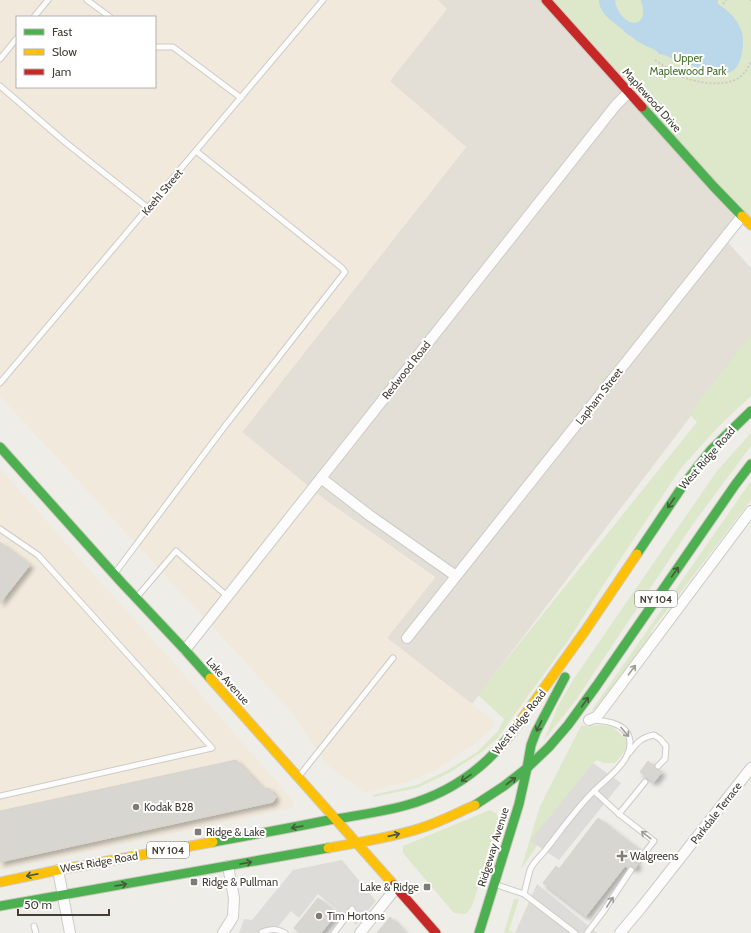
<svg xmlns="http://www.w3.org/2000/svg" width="751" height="933" viewBox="0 0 751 933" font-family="Cabin,sans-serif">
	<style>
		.residential { fill: #e3dfd6 }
		.commercial { fill: #f1e9db; fill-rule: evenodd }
		.green { fill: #dce8c9 }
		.parking { fill: #dedcd8 }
		.water { fill: #bbd7ea }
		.building { fill: #d8d6d1; stroke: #d7d4ce; filter: url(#shadow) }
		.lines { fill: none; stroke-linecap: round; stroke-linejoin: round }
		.lane-casing { stroke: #cdcbc6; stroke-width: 7 }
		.street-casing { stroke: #cdcbc6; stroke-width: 12 }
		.fast-casing { stroke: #cecabf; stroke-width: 11 }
		.slow-casing { stroke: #cecabf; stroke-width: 11 }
		.jam-casing { stroke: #cecabf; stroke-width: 11 }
		.path { stroke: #cdcbc7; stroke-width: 2; stroke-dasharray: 2 2; stroke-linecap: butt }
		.lane { stroke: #fdfcfc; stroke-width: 5 }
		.street { stroke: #fdfcfc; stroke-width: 10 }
		.fast { stroke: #4caf50; stroke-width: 9 }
		.slow { stroke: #ffc107; stroke-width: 9 }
		.jam { stroke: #c62828; stroke-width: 9 }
		.oneway { stroke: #465a3c }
		.oneway2 { stroke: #a09d98 }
		.poi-dot { fill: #807b74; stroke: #fff; stroke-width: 1.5 }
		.labels { text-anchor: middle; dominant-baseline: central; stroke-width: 4; stroke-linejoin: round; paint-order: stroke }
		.shield { fill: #fff; stroke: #7c7872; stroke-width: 1 }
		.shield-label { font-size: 10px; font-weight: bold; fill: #443e35 }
		.park-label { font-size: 11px; fill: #45722c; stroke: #fff }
		.street-label { font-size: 11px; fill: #443e35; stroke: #fff }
		.poi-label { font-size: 11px; fill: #443e35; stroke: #fff; text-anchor: start }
	</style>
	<defs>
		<filter id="shadow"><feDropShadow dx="3.5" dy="3.5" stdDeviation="2" flood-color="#0004"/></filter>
	</defs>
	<rect width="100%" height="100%" fill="#efede8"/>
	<polygon class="residential" points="436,0 547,0 742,216 724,238 751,268 751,337 472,704 387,638 435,577 324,499 242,432 466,147 389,81 447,9"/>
	<g class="commercial">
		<path d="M0 0H438L447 9 390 81 466 147 242 432 324 499 435 578 387 638 494 721V727L473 745 438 769 414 780 365 793 325 763 293 714 0 396ZM17 17H155V87H17Z"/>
		<polygon points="0,468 85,565 174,663 240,740 290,797 293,802 293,808 0,870"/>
	</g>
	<g class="green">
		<polygon points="546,0 751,0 751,225"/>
		<polygon points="751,335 751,396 720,425 681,468 602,587 570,638 497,739 479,754 449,773 417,788 373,797 373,795 417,785 448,770 477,752 498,731 504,719 478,695 697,422 689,414"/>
		<polygon points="751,433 751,446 693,524 576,700 544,740 558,706 575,677 717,471"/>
		<polygon points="751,481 751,500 651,631 652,636 594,711 592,710"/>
		<polygon points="602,725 613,727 627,740 627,748 615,763 603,763 597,760 593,763 531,841 537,846 521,869 540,806 581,726"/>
		<polygon points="490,810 497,814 499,822 472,906 466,914 454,913 403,853 403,846"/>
		<polygon points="514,899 519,899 509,930 514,933 504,933"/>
	</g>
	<g class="parking">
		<polygon points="593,763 621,783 559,860 530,841"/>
		<polygon points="342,860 376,901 356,925 318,894 299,918 291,911 273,933 239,933 244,919 252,920 293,870"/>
		<polygon points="537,884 597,933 515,933"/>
	</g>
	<path class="water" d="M599 0H615C616 6 618 12 623 17 632 27 645 24 643 9 643 6 641 3 641 0H718V4C731 12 743 25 743 41 743 50 741 66 732 71 726 75 709 72 702 70 698 69 701 69 696 67 693 65 688 66 685 64 676 61 668 55 659 54 656 49 650 48 646 46 641 43 636 41 632 37 628 35 625 32 622 29 613 22 599 13 599 0Z"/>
	<g class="building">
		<polygon points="0,542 30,565 0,603"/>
		<polygon points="236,760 263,789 269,788 276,797 273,802 0,862 0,811"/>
		<polygon points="648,761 654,766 655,769 659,770 662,772 654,782 640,772"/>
		<polygon points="598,818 638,849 633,855 636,857 635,862 638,864 635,869 632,866 628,868 625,866 586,916 543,883 556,866 559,869"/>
		<polygon points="318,898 337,913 321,933 300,933 294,928"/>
		<polygon points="390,917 405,933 377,933"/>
	</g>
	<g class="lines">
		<g class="lane-casing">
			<g id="lane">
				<polyline points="87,0 110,17"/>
				<polyline points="34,17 48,0"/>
				<polyline points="155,47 173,47 241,98"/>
				<polyline points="0,59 17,38"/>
				<polyline points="0,86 65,142 148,208"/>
				<polyline points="0,383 323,0"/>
				<polyline points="0,529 38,555 212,748 0,796"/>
				<polyline points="115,573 225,426 345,272 342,268 196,151"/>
				<polyline points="137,597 176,551 227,596"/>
				<path d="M629 753C638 742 640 738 654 735L660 739 666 746 665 759 658 766"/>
				<polyline points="300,775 393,658"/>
				<polyline points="594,791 619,814 654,841 639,860"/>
				<polyline points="619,814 645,782"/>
				<polyline points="497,885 524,894 575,933"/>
				<path d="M524 894C526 886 528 877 530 870 533 862 542 855 547 848 562 829 576 809 593 792 604 781 623 767 628 753 630 750 630 745 630 741 628 724 608 721 594 720"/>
				<polyline points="34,926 36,933"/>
				<path d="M262 932C271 929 276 928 285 933"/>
				<polyline points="334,933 352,909"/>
				<polyline points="587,933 603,912 631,870"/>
			</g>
		</g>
		<g class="street-casing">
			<g id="street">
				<polyline points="321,478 369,515 456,576"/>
				<polyline points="407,638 742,216"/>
				<polyline points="185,650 616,105 629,92"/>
				<polyline points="589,720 596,717 599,714 751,511"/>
				<polyline points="58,870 70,933"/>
				<polyline points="223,933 233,917 234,898 228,866"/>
				<polyline points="360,933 396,888"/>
				<polyline points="620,933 641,908 751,768"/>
			</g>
		</g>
		<g class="fast-casing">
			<g id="fast">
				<polyline points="642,107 714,187 742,216"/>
				<polyline points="0,447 122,583 185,650 210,678"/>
				<polyline points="637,554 684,484 711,450 751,411"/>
				<polyline points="527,768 531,745 536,732 565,677"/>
				<polyline points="475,805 504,786 527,768 549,747 568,725 597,685 735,485 751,464"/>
				<path d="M213 842C252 835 290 828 329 820 355 816 382 812 407 805 453 792 489 765 516 727"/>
				<polyline points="0,906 328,848"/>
				<polyline points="479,933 519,804 527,768"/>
			</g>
		</g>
		<g class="slow-casing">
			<g id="slow">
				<polyline points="742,216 751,225"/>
				<polyline points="210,678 394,885"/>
				<polyline points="516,727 585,631 637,554"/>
				<path d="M328 848C360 842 391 838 421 828 440 822 457 813 475 805"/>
				<polyline points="0,882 58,870 213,842"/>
			</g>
		</g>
		<g class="jam-casing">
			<g id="jam">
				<polyline points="546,0 642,107"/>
				<polyline points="394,885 436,933"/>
			</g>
		</g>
		<g class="path">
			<polyline points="751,0 751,1"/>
			<polyline points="723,4 726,0"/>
			<path d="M655 60C663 65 671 71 679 75 694 83 726 88 740 77 745 73 748 68 751 62"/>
		</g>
		<use href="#lane" class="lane"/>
		<use href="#street" class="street"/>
		<use href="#fast" class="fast"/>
		<use href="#slow" class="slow"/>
		<use href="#jam" class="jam"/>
	</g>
	<defs><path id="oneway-shaft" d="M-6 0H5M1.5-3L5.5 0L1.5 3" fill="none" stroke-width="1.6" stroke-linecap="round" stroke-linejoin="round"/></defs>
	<g class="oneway">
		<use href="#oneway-shaft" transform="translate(671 503) rotate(124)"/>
		<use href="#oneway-shaft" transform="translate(675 572) rotate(-55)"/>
		<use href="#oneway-shaft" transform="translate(585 702) rotate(-55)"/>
		<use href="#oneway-shaft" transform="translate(539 726) rotate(116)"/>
		<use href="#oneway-shaft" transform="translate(466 778) rotate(146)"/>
		<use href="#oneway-shaft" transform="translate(511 781) rotate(-37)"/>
		<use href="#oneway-shaft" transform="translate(297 827) rotate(170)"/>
		<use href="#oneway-shaft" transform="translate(394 835) rotate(-13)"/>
		<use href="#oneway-shaft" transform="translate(246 863) rotate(-10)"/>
		<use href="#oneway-shaft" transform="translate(32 875) rotate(169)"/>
		<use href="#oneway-shaft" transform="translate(121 885) rotate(-10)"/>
	</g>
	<g class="oneway2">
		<use href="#oneway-shaft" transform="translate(632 670) rotate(-53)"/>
		<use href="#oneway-shaft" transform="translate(625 732) rotate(49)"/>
		<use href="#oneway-shaft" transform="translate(646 835) rotate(-142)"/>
		<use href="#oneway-shaft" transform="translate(610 902) rotate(-57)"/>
	</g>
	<g class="poi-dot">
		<circle cx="136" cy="807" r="4"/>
		<rect x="194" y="828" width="8" height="8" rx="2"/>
		<path d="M620 850h4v4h4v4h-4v4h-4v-4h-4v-4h4z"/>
		<rect x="190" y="878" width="8" height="8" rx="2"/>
		<rect x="423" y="883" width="8" height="8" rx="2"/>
		<circle cx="319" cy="916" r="4"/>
	</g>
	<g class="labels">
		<g class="shield">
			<rect x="635" y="591" width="42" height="16" rx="3"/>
			<rect x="147" y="842" width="42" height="16" rx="3"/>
		</g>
		<g class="shield-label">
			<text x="656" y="599">NY 104</text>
			<text x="168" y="850">NY 104</text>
		</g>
		<g class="park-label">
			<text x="688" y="58">Upper<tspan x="688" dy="13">Maplewood Park</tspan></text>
		</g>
		<g class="street-label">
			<text transform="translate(652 100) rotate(48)">Maplewood Drive</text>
			<text transform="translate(162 192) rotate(-50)">Keehl Street</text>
			<text transform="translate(406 370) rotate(-52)">Redwood Road</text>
			<text transform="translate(599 396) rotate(-52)">Lapham Street</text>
			<text transform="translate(707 458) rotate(-49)">West Ridge Road</text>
			<text transform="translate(228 681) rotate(48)">Lake Avenue</text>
			<text transform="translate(519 722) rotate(-52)">West Ridge Road</text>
			<text transform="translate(716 813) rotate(-52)">Parkdale Terrace</text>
			<text transform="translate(493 847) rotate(-73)">Ridgeway Avenue</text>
			<text transform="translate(99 862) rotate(-10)">West Ridge Road</text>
		</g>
		<g class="poi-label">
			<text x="144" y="807">Kodak B28</text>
			<text x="206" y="832">Ridge &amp; Lake</text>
			<text x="630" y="856">Walgreens</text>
			<text x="202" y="882">Ridge &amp; Pullman</text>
			<text x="419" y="887" text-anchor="end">Lake &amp; Ridge</text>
			<text x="327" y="916">Tim Hortons</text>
		</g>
	</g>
	<rect x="16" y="16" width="140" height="72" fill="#ffffff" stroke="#b4b2ae"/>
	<rect x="24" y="29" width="20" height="6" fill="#4caf50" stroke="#b4b2ae"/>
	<text x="52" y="36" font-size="12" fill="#443e35">Fast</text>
	<rect x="24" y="49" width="20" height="6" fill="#ffc107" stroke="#b4b2ae"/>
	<text x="52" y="56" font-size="12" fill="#443e35">Slow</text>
	<rect x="24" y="69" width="20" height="6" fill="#c62828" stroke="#b4b2ae"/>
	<text x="52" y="76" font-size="12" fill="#443e35">Jam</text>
	<path d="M18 909v6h91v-6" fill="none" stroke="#443e35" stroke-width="2"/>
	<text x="24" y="909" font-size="12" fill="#443e35" stroke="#ffffff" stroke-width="3" paint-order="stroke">50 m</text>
</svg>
